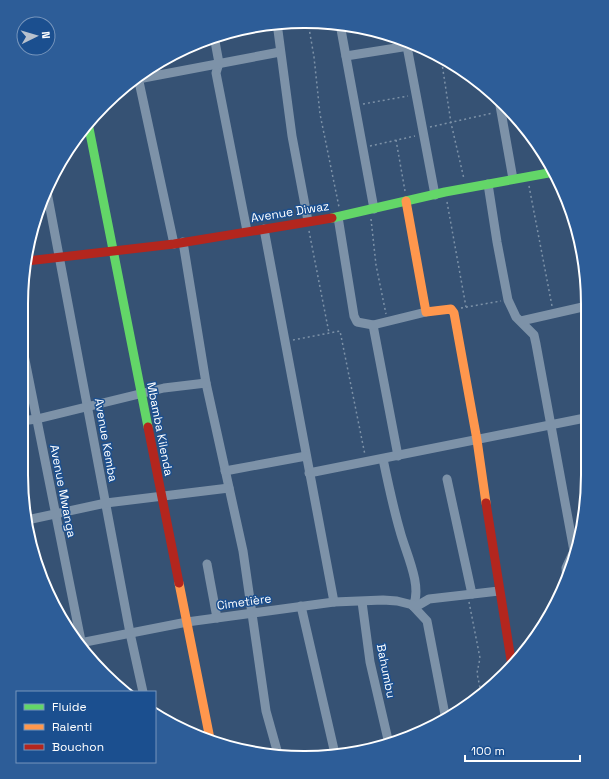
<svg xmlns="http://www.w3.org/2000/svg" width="609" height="779" viewBox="0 0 609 779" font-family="'Space Grotesk',sans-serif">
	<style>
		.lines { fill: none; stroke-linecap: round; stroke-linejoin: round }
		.path { stroke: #7d92a8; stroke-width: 1.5; stroke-dasharray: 2 3; stroke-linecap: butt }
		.street { stroke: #7d92a8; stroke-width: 9 }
		.fast { stroke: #63d668; stroke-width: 9 }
		.slow { stroke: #ff974d; stroke-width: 9 }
		.jam { stroke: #b3261e; stroke-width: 9 }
		.labels { text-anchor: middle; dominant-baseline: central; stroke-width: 3; stroke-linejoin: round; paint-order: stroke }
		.street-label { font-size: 12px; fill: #fff; stroke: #1b4f8f }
		.rim { fill: none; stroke: #fff; stroke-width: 2 }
	</style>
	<rect width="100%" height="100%" fill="#365274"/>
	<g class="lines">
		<g class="path">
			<polyline points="308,22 314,57 320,114 339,207"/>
			<polyline points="441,57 451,123 464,179"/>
			<polyline points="363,104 408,96"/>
			<polyline points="430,127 493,113"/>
			<polyline points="396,140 405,191"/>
			<polyline points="370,146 415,136"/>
			<polyline points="529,186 552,306"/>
			<polyline points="447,202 466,307"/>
			<polyline points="371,219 376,265 386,314"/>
			<polyline points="309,231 329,333"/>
			<polyline points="461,308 501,301"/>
			<polyline points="293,340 340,331 365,455"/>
			<polyline points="469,602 480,658 477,673 481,693"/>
		</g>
		<g class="street">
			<polyline points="277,23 292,136 308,221"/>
			<polyline points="340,24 374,209"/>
			<polyline points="214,36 219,63 216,73 247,231"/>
			<polyline points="406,41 435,195"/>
			<polyline points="346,56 415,45"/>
			<polyline points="138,77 174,244"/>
			<polyline points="138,79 280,52"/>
			<polyline points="499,100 513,179"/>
			<polyline points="488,184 497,242 508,300 516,317 534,335 536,344 574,551 566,568 567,583"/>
			<polyline points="47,192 130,633 143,692"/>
			<polyline points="338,217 354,316 357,322 373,325 398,456"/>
			<polyline points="264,229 334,602"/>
			<polyline points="183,242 206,383 243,551 266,711 278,754"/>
			<polyline points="521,321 587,306"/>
			<polyline points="373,325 426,312"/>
			<polyline points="21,340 82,646"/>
			<polyline points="21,421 37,419 164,388 206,383"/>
			<path d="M383 459C388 483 393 507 400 531 405 551 423 586 413 606"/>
			<polyline points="225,471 306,456"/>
			<polyline points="309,473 585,418"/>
			<polyline points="447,479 472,594"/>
			<polyline points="27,520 106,503 229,488"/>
			<polyline points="207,564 217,618"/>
			<polyline points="362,602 370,662 389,744"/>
			<polyline points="301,606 335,754"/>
			<polyline points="413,606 427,621 446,720"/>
			<polyline points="80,643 187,622 334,602 383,600 397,601 417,606 429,599 499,591"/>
		</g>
		<g class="fast">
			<polyline points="88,123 148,427"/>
			<polyline points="332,218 445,192 554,172"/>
		</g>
		<g class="slow">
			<polyline points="406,201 426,312 451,309 454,313 477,440 486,503"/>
			<polyline points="179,583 210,739"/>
		</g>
		<g class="jam">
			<polyline points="27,261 174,244 332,218"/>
			<polyline points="148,427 179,583"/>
			<polyline points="486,503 512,666"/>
		</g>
	</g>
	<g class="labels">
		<g class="street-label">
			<text transform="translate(290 212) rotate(-9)">Avenue Diwaz</text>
			<text transform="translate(160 429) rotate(79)">Mbamba Kilenda</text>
			<text transform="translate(106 440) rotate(80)">Avenue Kemba</text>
			<text transform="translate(63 491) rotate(79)">Avenue Mwanga</text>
			<text transform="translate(244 602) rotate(-8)">Cimetière</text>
			<text transform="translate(386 671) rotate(79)">Bahumbu</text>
		</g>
	</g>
	<path d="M0 0H609V779H0ZM304 28H305A276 276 0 0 1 581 304V475A276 276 0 0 1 305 751H304A276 276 0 0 1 28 475V304A276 276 0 0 1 304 28Z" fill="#2d5d98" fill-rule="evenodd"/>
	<path class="rim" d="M304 28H305A276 276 0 0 1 581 304V475A276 276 0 0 1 305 751H304A276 276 0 0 1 28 475V304A276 276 0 0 1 304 28Z"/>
	<rect x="16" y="691" width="140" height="72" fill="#1b4f8f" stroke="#7695bc"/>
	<rect x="24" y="704" width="20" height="6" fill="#63d668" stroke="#7695bc"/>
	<text x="52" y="711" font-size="12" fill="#ffffff">Fluide</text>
	<rect x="24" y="724" width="20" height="6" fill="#ff974d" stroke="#7695bc"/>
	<text x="52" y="731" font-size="12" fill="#ffffff">Ralenti</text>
	<rect x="24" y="744" width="20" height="6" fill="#b3261e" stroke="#7695bc"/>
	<text x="52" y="751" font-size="12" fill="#ffffff">Bouchon</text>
	<g transform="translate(36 36) rotate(85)"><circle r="19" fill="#1b4f8f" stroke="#7695bc"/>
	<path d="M0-3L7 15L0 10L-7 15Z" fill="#b9c2ce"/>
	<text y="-6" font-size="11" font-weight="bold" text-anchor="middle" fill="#ffffff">N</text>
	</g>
	<path d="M465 755v6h115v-6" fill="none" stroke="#ffffff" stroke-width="2"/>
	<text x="471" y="755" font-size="12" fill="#ffffff" stroke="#1b4f8f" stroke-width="3" paint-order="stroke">100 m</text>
</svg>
